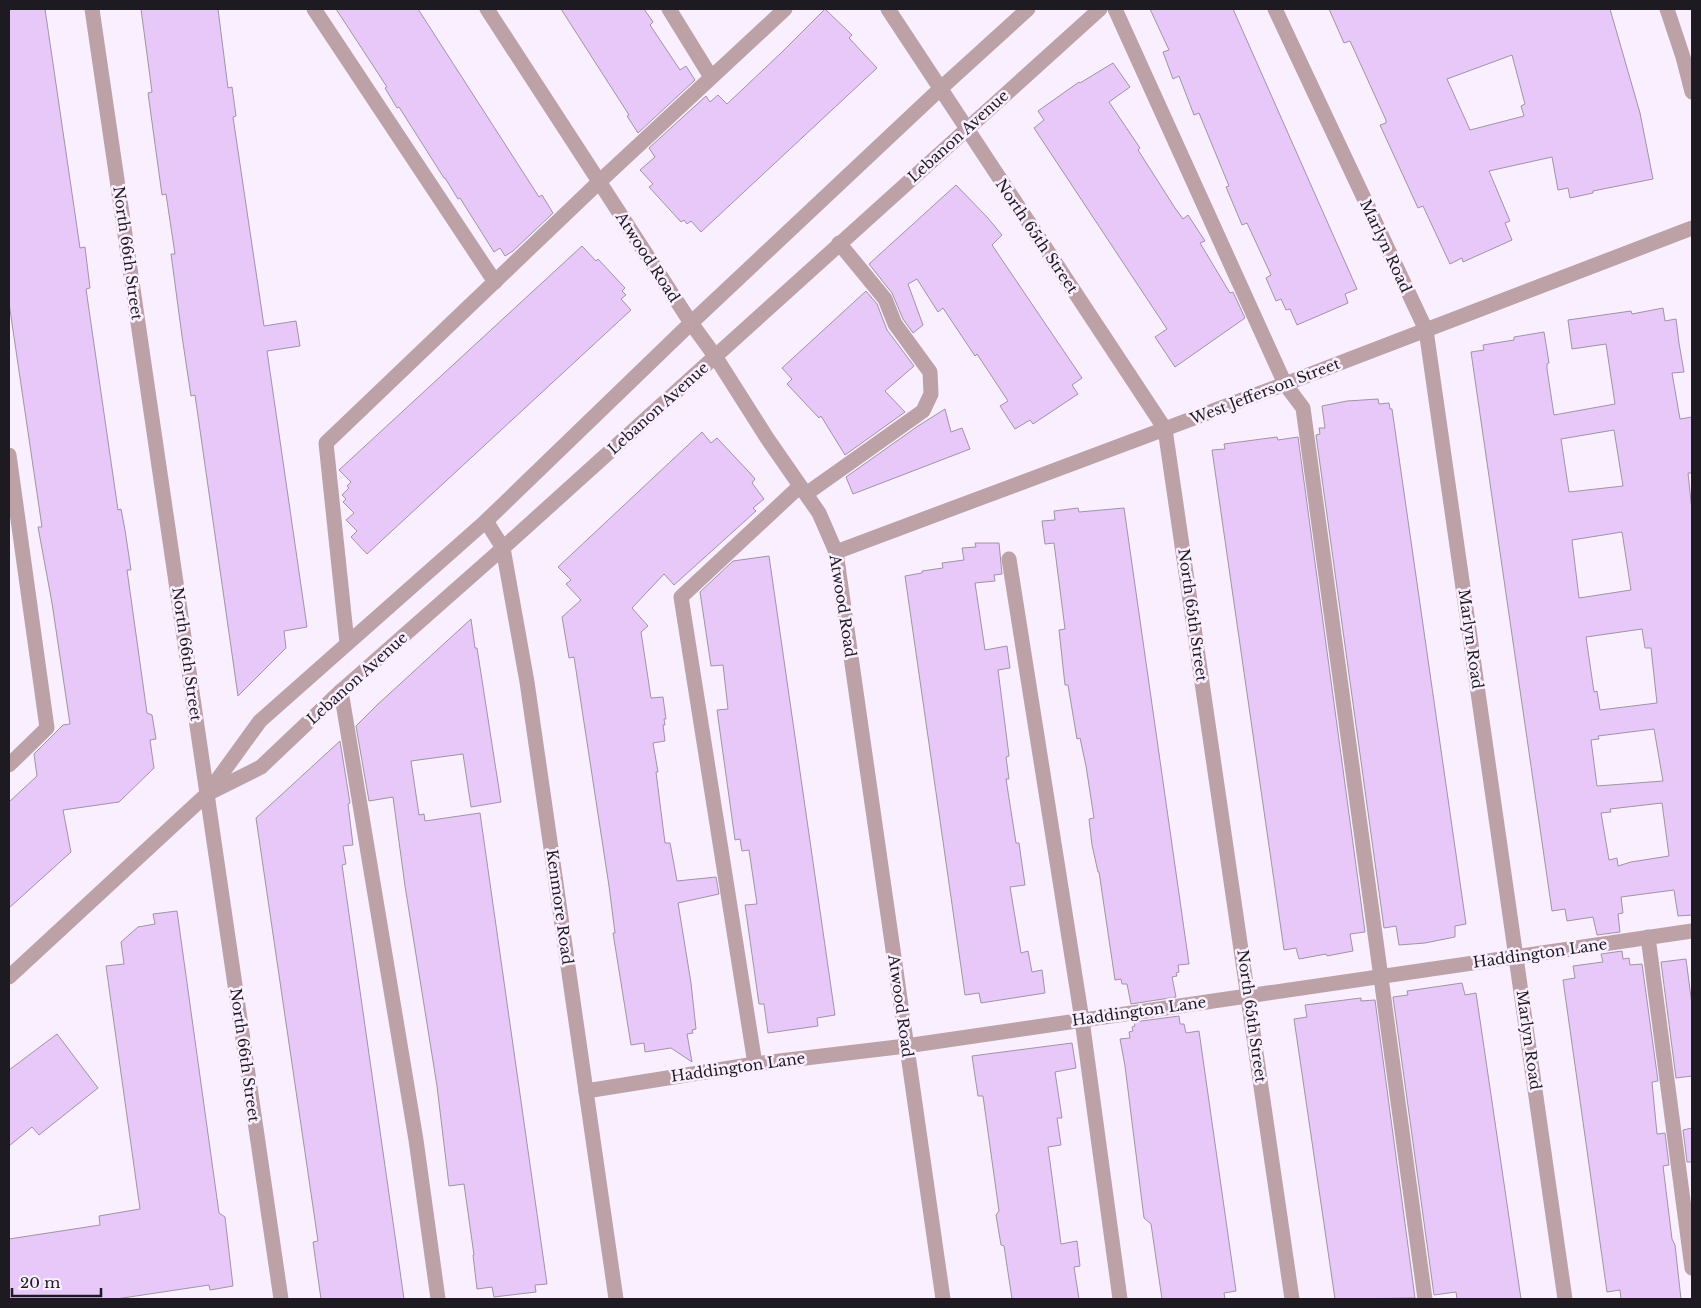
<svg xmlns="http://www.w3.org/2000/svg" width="1701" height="1308" viewBox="0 0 1701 1308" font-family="'Libre Baskerville',serif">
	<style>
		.building { fill: #e7c8f8; stroke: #9f94a6; fill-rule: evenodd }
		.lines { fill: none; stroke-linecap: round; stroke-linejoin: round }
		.minor { stroke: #bca1a7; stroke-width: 15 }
		.labels { text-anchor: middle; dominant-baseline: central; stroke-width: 5; stroke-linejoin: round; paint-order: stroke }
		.street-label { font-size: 15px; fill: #1e1a21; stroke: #f9efff }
	</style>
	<rect width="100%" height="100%" fill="#f9efff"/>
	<g class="building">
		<polygon points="9,9 45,9 80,248 85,247 90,288 86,289 118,510 121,509 125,530 131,570 127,570 147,713 152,715 156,739 150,740 154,768 119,802 63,810 71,852 9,908 9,802 37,776 34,754 63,725 70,724 52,603 38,527 42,527 9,303"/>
		<polygon points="141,9 218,9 228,88 232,87 236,116 233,117 264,326 296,321 300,346 267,351 307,627 284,631 286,648 238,696 195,395 191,396 182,336 171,254 175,254 166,194 162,195 148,93 152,92"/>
		<polygon points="336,9 418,9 539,197 542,195 553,213 513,251 505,256 500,248 494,252 460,198 458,199 445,178 444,178 399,107 397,108 385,88 387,87"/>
		<polygon points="561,9 644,9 653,22 650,25 680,70 686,66 695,80 638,133 627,116 629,115"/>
		<polygon points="825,9 852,35 849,38 877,68 701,232 691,221 687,224 684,220 681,222 649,187 653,184 640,170 655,157 649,148 706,96 710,102 718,95 727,104 782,52"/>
		<polygon points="1150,9 1233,9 1357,289 1345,294 1348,303 1297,325 1290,309 1286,310 1281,299 1276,301 1266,278 1271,275 1247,223 1242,225 1226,187 1229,186 1199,113 1194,115 1179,76 1173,79 1163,52 1169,50"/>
		<path d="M1329 9H1610L1640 113 1653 179 1593 191V193L1570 198 1568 188 1558 190 1552 157 1489 171 1510 221 1505 223 1512 240 1463 262 1462 258 1450 264 1423 206 1418 208 1380 125 1386 123V120L1350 41 1344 43ZM1512 55 1525 104 1521 106 1524 116 1470 130 1447 79Z"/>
		<polygon points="1113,63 1130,87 1109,102 1140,148 1138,150 1175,208 1183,219 1188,215 1205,241 1200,243 1230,293 1233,292 1245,318 1175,367 1155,337 1167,329 1034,128 1044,120 1038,111 1079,82 1080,83"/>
		<polygon points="956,185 987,217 1002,235 992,245 1082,378 1072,385 1078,394 1033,424 1030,420 1015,429 1000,406 1008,401 977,354 975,356 943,308 938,312 917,279 908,284 923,325 913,333 903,319 892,293 869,264"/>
		<polygon points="582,246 596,261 598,259 625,288 622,291 626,295 621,299 631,310 367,554 351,537 357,531 346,520 354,513 343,502 346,499 342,495 349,488 347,486 351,482 339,470"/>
		<polygon points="866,291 877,304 887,330 914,366 885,391 905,412 845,455 821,416 819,418 787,384 792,379 782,368"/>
		<path d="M1663 308 1665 321 1676 319 1679 343 1684 372 1672 373 1680 419 1692 417V473H1688L1692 511V915L1678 916 1674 890 1621 897 1623 913 1618 914 1620 932 1597 935 1593 917 1567 921 1565 909 1552 911 1471 352 1484 350 1483 345 1514 340V337L1544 332 1549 363 1547 364V369L1554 415 1615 404 1606 344 1572 349 1568 320 1631 311 1632 314ZM1614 430 1623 486 1569 492 1561 439ZM1622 532 1631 590 1579 598 1572 540ZM1642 629 1645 648H1651L1657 703 1600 710 1597 691 1594 692 1586 637ZM1654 729 1663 781 1597 786 1591 740 1599 739 1598 736ZM1662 803 1669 856 1631 862 1618 866 1617 858 1609 860 1601 813 1611 812 1610 809Z"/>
		<polygon points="1378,399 1379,404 1389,403 1390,409 1392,409 1466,924 1455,926 1455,937 1425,943 1399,945 1396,926 1384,928 1316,435 1320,434 1319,428 1325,428 1322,406 1347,401"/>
		<polygon points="945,409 951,432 962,428 970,449 853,494 846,477 918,426"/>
		<polygon points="702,432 711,443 717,438 749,472 755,479 752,483 764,499 753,508 756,511 674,585 664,574 632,608 648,626 641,632 651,698 663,697 666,719 664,719 665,725 663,725 665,741 653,743 658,772 656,772 665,843 670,843 677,881 716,877 719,894 678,903 691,983 696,1029 692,1030 693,1033 687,1034 692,1062 671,1048 645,1052 644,1043 631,1045 613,933 615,933 609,886 574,657 569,658 562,617 581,600 566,584 571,580 558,567"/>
		<polygon points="1277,437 1278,440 1298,437 1365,932 1350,934 1353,951 1327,956 1326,954 1299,959 1296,948 1284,950 1212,450 1225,449 1224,444"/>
		<polygon points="1078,508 1079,512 1124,508 1189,964 1178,965 1179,972 1176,973 1177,976 1172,977 1176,997 1131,1004 1127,984 1122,984 1121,979 1115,980 1099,872 1098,872 1092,845 1089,819 1094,818 1086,766 1080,738 1077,739 1068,685 1065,685 1059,630 1065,629 1054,543 1045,544 1042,521 1055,520 1054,511"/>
		<polygon points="975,543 999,543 1002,574 994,575 995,581 975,583 985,650 1007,646 1010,668 998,670 1009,756 1006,757 1009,779 1006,779 1016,843 1019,843 1025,885 1010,887 1021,953 1028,951 1032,972 1042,970 1045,993 981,1003 979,993 965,995 905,576 922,573 922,571 943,568 942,563 964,560 962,548 976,547"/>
		<polygon points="769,556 835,1015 817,1018 818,1026 768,1033 764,1004 759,1004 745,905 757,904 749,850 742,851 740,839 735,840 717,710 728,709 723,665 711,666 700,592 733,561"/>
		<polygon points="471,619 475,648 477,648 501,802 471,807 463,754 411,761 419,815 424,814 425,821 480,813 547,1284 535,1285 536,1292 494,1297 492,1287 477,1289 473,1255 474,1255 464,1184 449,1186 437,1086 405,886 393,797 369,801 356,726 377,705"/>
		<polygon points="340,741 350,803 348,804 353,845 343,846 346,864 342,865 404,1299 321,1299 313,1242 318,1241 256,818"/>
		<polygon points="177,911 219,1213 225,1217 233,1286 210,1290 209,1285 116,1299 9,1299 9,1239 100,1225 99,1216 140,1209 106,966 124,964 121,942 138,927 155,924 153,914"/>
		<polygon points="1622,951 1623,959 1629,958 1630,965 1642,964 1658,1081 1652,1082 1657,1134 1665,1133 1669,1165 1663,1166 1672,1239 1675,1245 1681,1299 1621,1299 1620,1290 1607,1292 1563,980 1575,978 1573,966 1603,962 1601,954"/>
		<polygon points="1686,959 1692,1005 1692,1076 1676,1078 1661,962"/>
		<polygon points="1462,983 1465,995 1476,993 1521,1299 1457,1299 1456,1292 1434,1295 1393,997 1408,995 1407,991"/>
		<polygon points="1361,998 1361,1001 1375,1000 1415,1298 1335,1299 1294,1019 1307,1017 1305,1005"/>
		<polygon points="1179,1016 1180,1024 1184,1024 1186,1033 1199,1031 1236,1291 1224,1293 1225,1299 1162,1299 1151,1224 1144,1218 1125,1066 1120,1039 1130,1038 1129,1032 1133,1031 1132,1027 1135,1026 1134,1022"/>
		<polygon points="57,1034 98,1088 39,1135 32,1127 9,1146 9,1070"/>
		<polygon points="1072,1043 1076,1068 1055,1072 1062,1118 1057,1118 1061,1145 1048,1147 1061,1244 1077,1241 1080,1266 1074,1267 1079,1299 1012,1299 1004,1246 1001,1245 996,1215 999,1211 983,1096 978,1096 972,1056"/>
		<polygon points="1692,1128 1692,1162 1687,1162 1683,1130"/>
	</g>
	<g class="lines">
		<g class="minor">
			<polyline points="92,9 281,1299"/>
			<polyline points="314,9 495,282"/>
			<polyline points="487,9 691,323 715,356 767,438 819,513 836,552 943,1299"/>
			<polyline points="669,9 711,77"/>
			<polyline points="888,9 1165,429 1292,1299"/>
			<polyline points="1115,9 1285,384 1303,408 1425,1299"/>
			<polyline points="1275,9 1426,330 1565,1299"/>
			<polyline points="1667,9 1683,57 1692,92"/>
			<polyline points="9,455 47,728 9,765"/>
			<polyline points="806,494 923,411 931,394 930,372 895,324 885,299 839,243"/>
			<polyline points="486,521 503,548 527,682 616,1299"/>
			<polyline points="836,552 1285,384 1692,228"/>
			<polyline points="1009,559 1082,1020 1120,1299"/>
			<polyline points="347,643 326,443 599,182 785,9"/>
			<polyline points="341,691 416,1140 438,1299"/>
			<polyline points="211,792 261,767 341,691 503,548 1100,9"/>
			<polyline points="1648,937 1692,1268"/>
			<polyline points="9,977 207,794 260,721 486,521 691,323 940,89 1028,9"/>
			<polyline points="755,1064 681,597 800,486"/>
			<polyline points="586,1091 755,1064 906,1046 1692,931"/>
		</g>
	</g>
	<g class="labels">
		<g class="street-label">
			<text transform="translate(958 136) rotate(-42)">Lebanon Avenue</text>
			<text transform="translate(1037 236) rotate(56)">North 65th Street</text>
			<text transform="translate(1386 246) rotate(65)">Marlyn Road</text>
			<text transform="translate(128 253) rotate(82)">North 66th Street</text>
			<text transform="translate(648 257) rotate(57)">Atwood Road</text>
			<text transform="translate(1265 391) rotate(-21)">West Jefferson Street</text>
			<text transform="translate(658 408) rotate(-42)">Lebanon Avenue</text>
			<text transform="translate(843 606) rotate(81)">Atwood Road</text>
			<text transform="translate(1193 615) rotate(82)">North 65th Street</text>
			<text transform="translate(1471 639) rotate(82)">Marlyn Road</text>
			<text transform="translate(187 654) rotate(82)">North 66th Street</text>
			<text transform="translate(357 678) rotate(-42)">Lebanon Avenue</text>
			<text transform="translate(560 907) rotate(82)">Kenmore Road</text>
			<text transform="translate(1540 953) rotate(-8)">Haddington Lane</text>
			<text transform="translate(901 1006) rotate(82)">Atwood Road</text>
			<text transform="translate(1139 1011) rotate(-8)">Haddington Lane</text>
			<text transform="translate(1252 1016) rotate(82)">North 65th Street</text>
			<text transform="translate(1529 1040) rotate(82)">Marlyn Road</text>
			<text transform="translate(245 1055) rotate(82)">North 66th Street</text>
			<text transform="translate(738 1067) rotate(-8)">Haddington Lane</text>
		</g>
	</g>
	<rect width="1701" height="1308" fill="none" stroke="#1e1a21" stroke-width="20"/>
	<path d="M12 1288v8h89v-8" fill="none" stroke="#1e1a21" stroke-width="2.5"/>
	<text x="20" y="1288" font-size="15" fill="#1e1a21" stroke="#f9efff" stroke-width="4" paint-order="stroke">20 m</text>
</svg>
